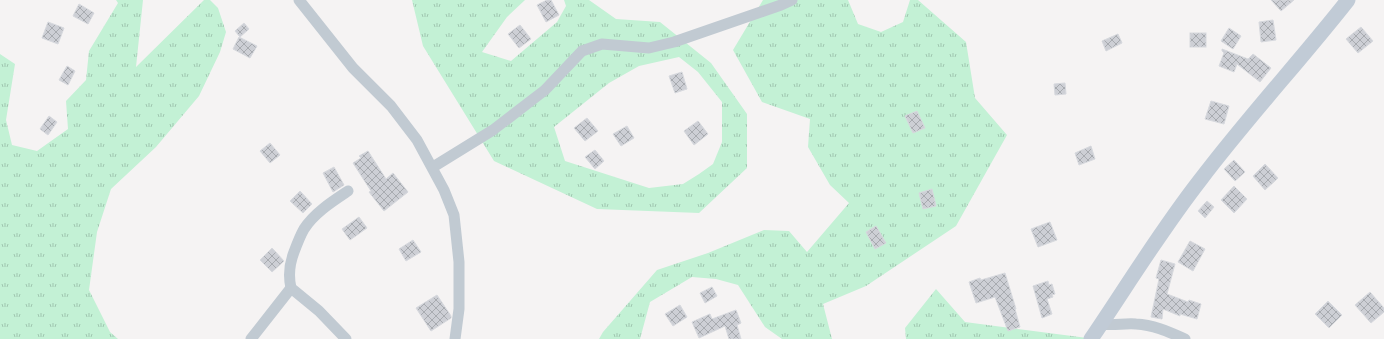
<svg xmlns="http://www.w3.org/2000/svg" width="1384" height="339" viewBox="0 0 1384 339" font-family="'Open Sans',sans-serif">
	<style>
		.grass { fill: url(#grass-tufts); fill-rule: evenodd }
		.building { fill: url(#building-cross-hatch); stroke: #d7d9de }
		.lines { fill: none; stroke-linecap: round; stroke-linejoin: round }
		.street { stroke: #c1cad2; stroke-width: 11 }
		.secondary { stroke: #c1cbd6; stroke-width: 15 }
	</style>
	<defs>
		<pattern id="grass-tufts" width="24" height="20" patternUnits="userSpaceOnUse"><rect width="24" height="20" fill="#c3f1d5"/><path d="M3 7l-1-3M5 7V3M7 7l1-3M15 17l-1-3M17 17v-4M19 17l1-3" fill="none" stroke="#a0c6b0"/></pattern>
		<pattern id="building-cross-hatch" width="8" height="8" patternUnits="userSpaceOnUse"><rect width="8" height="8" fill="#cdcfd5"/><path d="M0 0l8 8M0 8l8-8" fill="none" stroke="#a8abb0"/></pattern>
	</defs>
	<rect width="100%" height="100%" fill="#f5f3f3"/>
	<g class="grass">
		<polygon points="116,0 143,0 136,67 204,0 210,0 218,8 226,32 220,52 199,96 156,147 111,189 97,232 89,290 110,332 118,339 0,339 0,54 15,64 6,120 12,145 37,151 68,129 66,101 86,80 89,51 118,3"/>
		<path d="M412 0H525L507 17 482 52 511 61 557 22 566 6 564 0H589L616 19 660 22 711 63 747 114V168L699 213 597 209 494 161 423 46ZM679 57 698 72 722 102V142L713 164 699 174 683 184 649 188 565 161 554 127 609 83 639 66Z"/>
		<polygon points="763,0 848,0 858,24 881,32 903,22 910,0 918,0 966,42 975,98 1007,135 956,226 866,286 823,304 832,339 782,339 765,327 738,285 716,279 692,277 650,302 640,339 599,339 603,332 657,270 708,253 764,230 789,231 807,252 849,203 830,185 808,147 810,119 762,102 733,50"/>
		<polygon points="936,289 965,322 1095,339 906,339 905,328"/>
	</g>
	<g class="building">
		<polygon points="547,0 551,0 559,15 546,22 537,5"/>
		<polygon points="1271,0 1294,0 1281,11"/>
		<polygon points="79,4 94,13 88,24 73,16"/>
		<polygon points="1273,20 1276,40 1261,42 1259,22"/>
		<polygon points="48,22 64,28 58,44 42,38"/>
		<polygon points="244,23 249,29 240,37 235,31"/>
		<polygon points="520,25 531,39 519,48 508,34"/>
		<polygon points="1361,27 1373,41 1358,53 1346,39"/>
		<polygon points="1229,28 1241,36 1233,49 1221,41"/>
		<rect x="1190" y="33" width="16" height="14"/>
		<polygon points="1118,34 1122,43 1106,51 1102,41"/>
		<polygon points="239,37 257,46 250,58 233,49"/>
		<polygon points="1222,49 1248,59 1253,54 1271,68 1260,82 1237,64 1234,72 1219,66 1224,53 1222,51"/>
		<polygon points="67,66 75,71 68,85 59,80"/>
		<polygon points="682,72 687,89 675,93 669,76"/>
		<polygon points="1065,83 1066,94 1055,95 1054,84"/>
		<polygon points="1211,101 1229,106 1224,124 1205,119"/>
		<polygon points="917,111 925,128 913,133 905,116"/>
		<polygon points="49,116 57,122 48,135 40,129"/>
		<polygon points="587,118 598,131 585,141 574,128"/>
		<polygon points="698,121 708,134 694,145 684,131"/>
		<polygon points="627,126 634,138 621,146 613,134"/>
		<polygon points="270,143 280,155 270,163 260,151"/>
		<polygon points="1091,146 1095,159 1079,165 1075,153"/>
		<polygon points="595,150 604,161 595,169 585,157"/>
		<polygon points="368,151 386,179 393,173 408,192 384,211 369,192 371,191 353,163 361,158 359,156"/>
		<polygon points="1234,160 1245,172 1235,181 1224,169"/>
		<polygon points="1265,164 1278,178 1265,190 1253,176"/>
		<polygon points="334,167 344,185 333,192 323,173"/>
		<polygon points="1234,186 1247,199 1234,213 1221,200"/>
		<polygon points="932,189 936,206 923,209 919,193"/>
		<polygon points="300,191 312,204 303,213 290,201"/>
		<polygon points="1207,201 1214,207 1205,218 1198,211"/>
		<polygon points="359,217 367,228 350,240 342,229"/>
		<polygon points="1050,222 1057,240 1038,247 1031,229"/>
		<polygon points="876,226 886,243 875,249 866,232"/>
		<polygon points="413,240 421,252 406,261 399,249"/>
		<polygon points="1190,241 1205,249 1193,271 1178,262"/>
		<polygon points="272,248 284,261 272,272 260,260"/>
		<polygon points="1161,260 1175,264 1167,294 1188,302 1189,300 1201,304 1197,319 1180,314 1180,316 1163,309 1162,319 1151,317 1159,279 1156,278"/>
		<polygon points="1005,273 1016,309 1015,309 1020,327 1008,331 995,297 976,303 969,282 980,278 981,280"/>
		<polygon points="1048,281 1049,285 1052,284 1055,294 1052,295 1053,297 1047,299 1052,314 1042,318 1033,286"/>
		<polygon points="712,287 717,296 705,303 700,293"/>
		<polygon points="1370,292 1384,308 1384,312 1371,323 1355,305"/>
		<polygon points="437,295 451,316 451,318 431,331 416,308"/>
		<polygon points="1328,301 1342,315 1329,328 1315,314"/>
		<polygon points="680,305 687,317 673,326 665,314"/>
		<polygon points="736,310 741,323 737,325 741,339 729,339 725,326 699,338 692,322 710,314 712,319"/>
	</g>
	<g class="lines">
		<g class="street">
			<polyline points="299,0 353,68 391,106 417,140 444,190 454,215 459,262 459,309 455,339"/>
			<polyline points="433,167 493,130 545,90 582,51 602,44 649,48 674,42 781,5 792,0"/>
			<path d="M1101 324C1113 326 1124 323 1136 324 1154 325 1169 332 1185 339"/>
			<polyline points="251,339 291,288"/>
			<path d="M346 339 319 311 291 288C288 275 289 265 294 252 297 244 300 236 304 229 314 213 333 201 348 191"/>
		</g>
		<path class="secondary" d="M1091 339C1127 286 1161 230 1201 179 1248 117 1300 61 1348 0"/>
	</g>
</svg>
